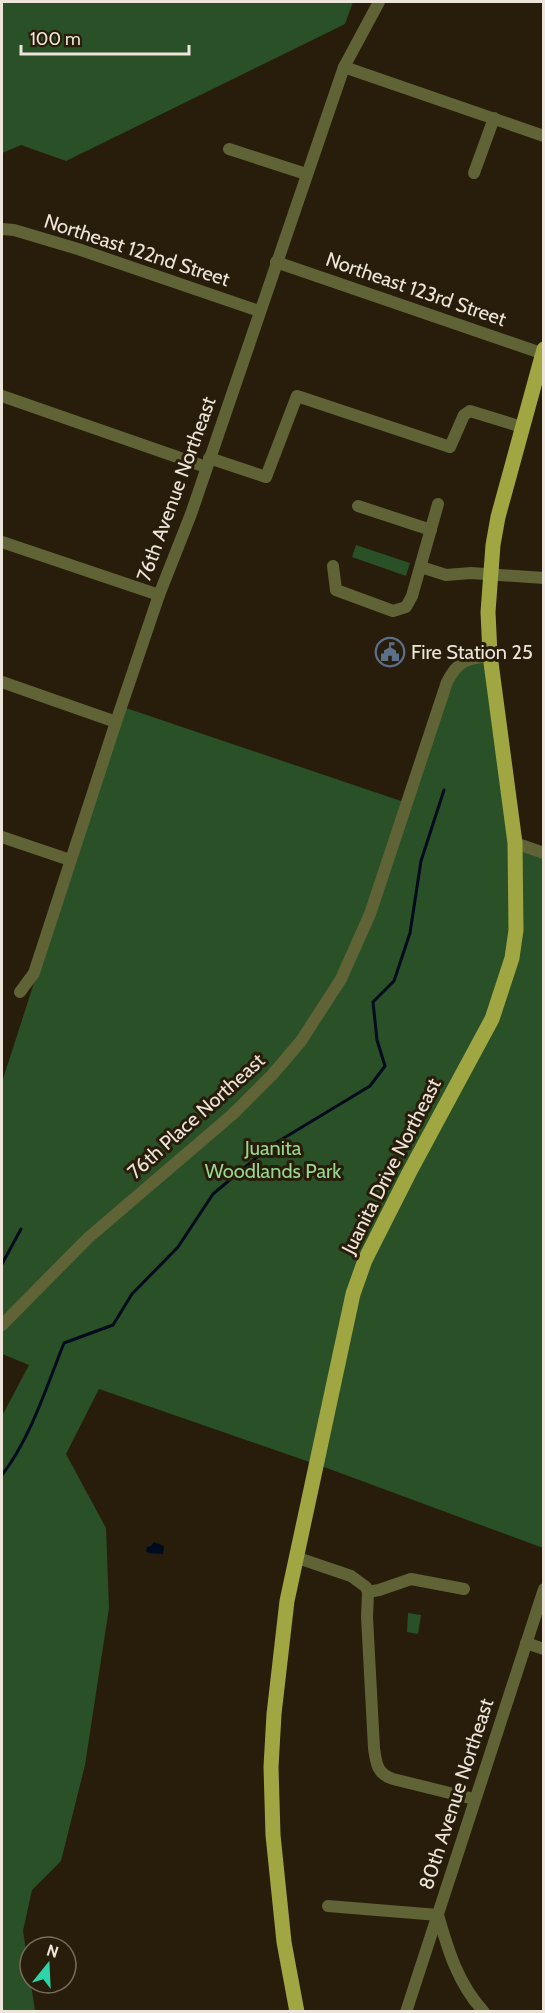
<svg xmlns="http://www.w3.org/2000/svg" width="545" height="2013" viewBox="0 0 545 2013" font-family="Cabin,sans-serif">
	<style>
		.green { fill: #295026 }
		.water { fill: #000a1e }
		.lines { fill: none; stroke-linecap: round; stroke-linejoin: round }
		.stream { stroke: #000a1e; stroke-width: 3 }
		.minor { stroke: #5f6335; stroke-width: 12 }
		.major { stroke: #a0a742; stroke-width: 15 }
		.labels { text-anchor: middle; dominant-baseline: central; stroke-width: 6; stroke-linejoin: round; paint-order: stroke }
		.street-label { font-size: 20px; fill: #ede5da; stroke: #281d0a }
		.poi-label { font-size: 20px; fill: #ede5da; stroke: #281d0a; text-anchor: start }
		.park-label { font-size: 20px; fill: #97d791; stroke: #281d0a }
	</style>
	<rect width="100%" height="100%" fill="#281d0a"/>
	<g class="green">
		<polygon points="2,2 353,2 345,24 66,161 21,145 2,153"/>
		<polygon points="356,545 410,563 406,576 352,557"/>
		<polygon points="490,655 515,843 543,853 543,1548 324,1467 99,1389 66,1454 106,1528 109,1608 85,1765 61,1861 32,1890 23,1931 35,2011 2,2012 2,1416 29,1365 2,1354 2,1082 123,707 407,803 454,667"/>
		<polygon points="408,1613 421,1615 418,1634 407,1632"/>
	</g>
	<polygon class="water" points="154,1542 164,1546 163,1554 148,1553 146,1551 147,1547 151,1546"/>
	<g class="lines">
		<g class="stream">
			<polyline points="2,1264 21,1229"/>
			<path d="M2 1475C31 1437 46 1388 64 1343L113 1325 132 1294 178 1247 213 1194 269 1147 370 1086 385 1066 377 1040 373 1002 394 981 410 933 421 861 444 790"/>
		</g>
		<g class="minor">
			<polyline points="344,67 544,136"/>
			<polyline points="229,149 306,174"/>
			<polyline points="474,173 494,118"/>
			<polyline points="2,229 14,230 78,249 259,311"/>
			<polyline points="276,262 544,354"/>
			<polyline points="2,396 206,467"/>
			<polyline points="209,458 266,477 297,396 450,447 464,415 470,411 522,427"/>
			<polyline points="358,506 431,530"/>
			<polyline points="2,542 159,595"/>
			<polyline points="333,566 336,590 393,611 406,607 412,596 438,504"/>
			<polyline points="421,567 446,575 471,573 544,578"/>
			<polyline points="2,682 116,722"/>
			<polyline points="2,837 70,860"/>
			<polyline points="515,843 544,853"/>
			<polyline points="20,992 34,973 116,722 159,595 191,514 344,67 379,2"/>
			<path d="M2 1325 88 1238 233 1114 272 1075 301 1041 341 979 370 914 447 682C459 659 466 660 490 655"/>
			<path d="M295 1557 351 1576 366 1587 368 1592 367 1617 374 1748C376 1763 377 1774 393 1779L474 1799"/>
			<polyline points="368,1592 379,1590 411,1579 464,1589"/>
			<polyline points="526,1643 544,1649"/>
			<path d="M328 1906 438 1915C448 1950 458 1984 484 2012"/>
			<polyline points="406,2012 544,1589"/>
		</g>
		<polyline class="major" points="297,2012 284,1942 273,1835 271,1767 274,1714 287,1601 353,1294 365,1260 409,1173 492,1019 512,958 516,930 515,843 490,655 488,612 493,545 498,517 544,349"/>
	</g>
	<defs>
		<g id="civic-ring" transform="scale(1.5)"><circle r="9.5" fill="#281d0a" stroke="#5c6f8a" stroke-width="1.5"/><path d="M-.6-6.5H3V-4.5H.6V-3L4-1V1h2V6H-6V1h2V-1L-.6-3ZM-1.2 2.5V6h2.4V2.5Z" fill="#5c6f8a"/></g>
	</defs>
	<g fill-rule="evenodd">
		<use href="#civic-ring" x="390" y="652"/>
	</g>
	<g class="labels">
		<g class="street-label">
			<text transform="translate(137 250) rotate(18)">Northeast 122nd Street</text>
			<text transform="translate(416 289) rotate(19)">Northeast 123rd Street</text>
			<text transform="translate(176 489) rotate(-70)">76th Avenue Northeast</text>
			<text transform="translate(196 1116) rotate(-42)">76th Place Northeast</text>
			<text transform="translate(391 1166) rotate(-63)">Juanita Drive Northeast</text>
			<text transform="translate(456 1794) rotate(-72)">80th Avenue Northeast</text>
		</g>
		<g class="poi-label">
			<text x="411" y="652">Fire Station 25</text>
		</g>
		<g class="park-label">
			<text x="273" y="1148">Juanita<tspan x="273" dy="23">Woodlands Park</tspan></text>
		</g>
	</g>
	<rect width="545" height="2013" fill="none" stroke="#ede5da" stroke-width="6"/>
	<g transform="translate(48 1965) rotate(18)"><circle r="28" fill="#281d0a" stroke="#776d5d" stroke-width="1.5"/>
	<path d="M0-4.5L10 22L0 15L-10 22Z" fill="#2ed4aa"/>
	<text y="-9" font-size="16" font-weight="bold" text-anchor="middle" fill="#ede5da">N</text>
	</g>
	<path d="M21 45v9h168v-9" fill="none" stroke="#ede5da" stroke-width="3"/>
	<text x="30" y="45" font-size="18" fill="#ede5da" stroke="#281d0a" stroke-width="4.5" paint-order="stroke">100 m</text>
</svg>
